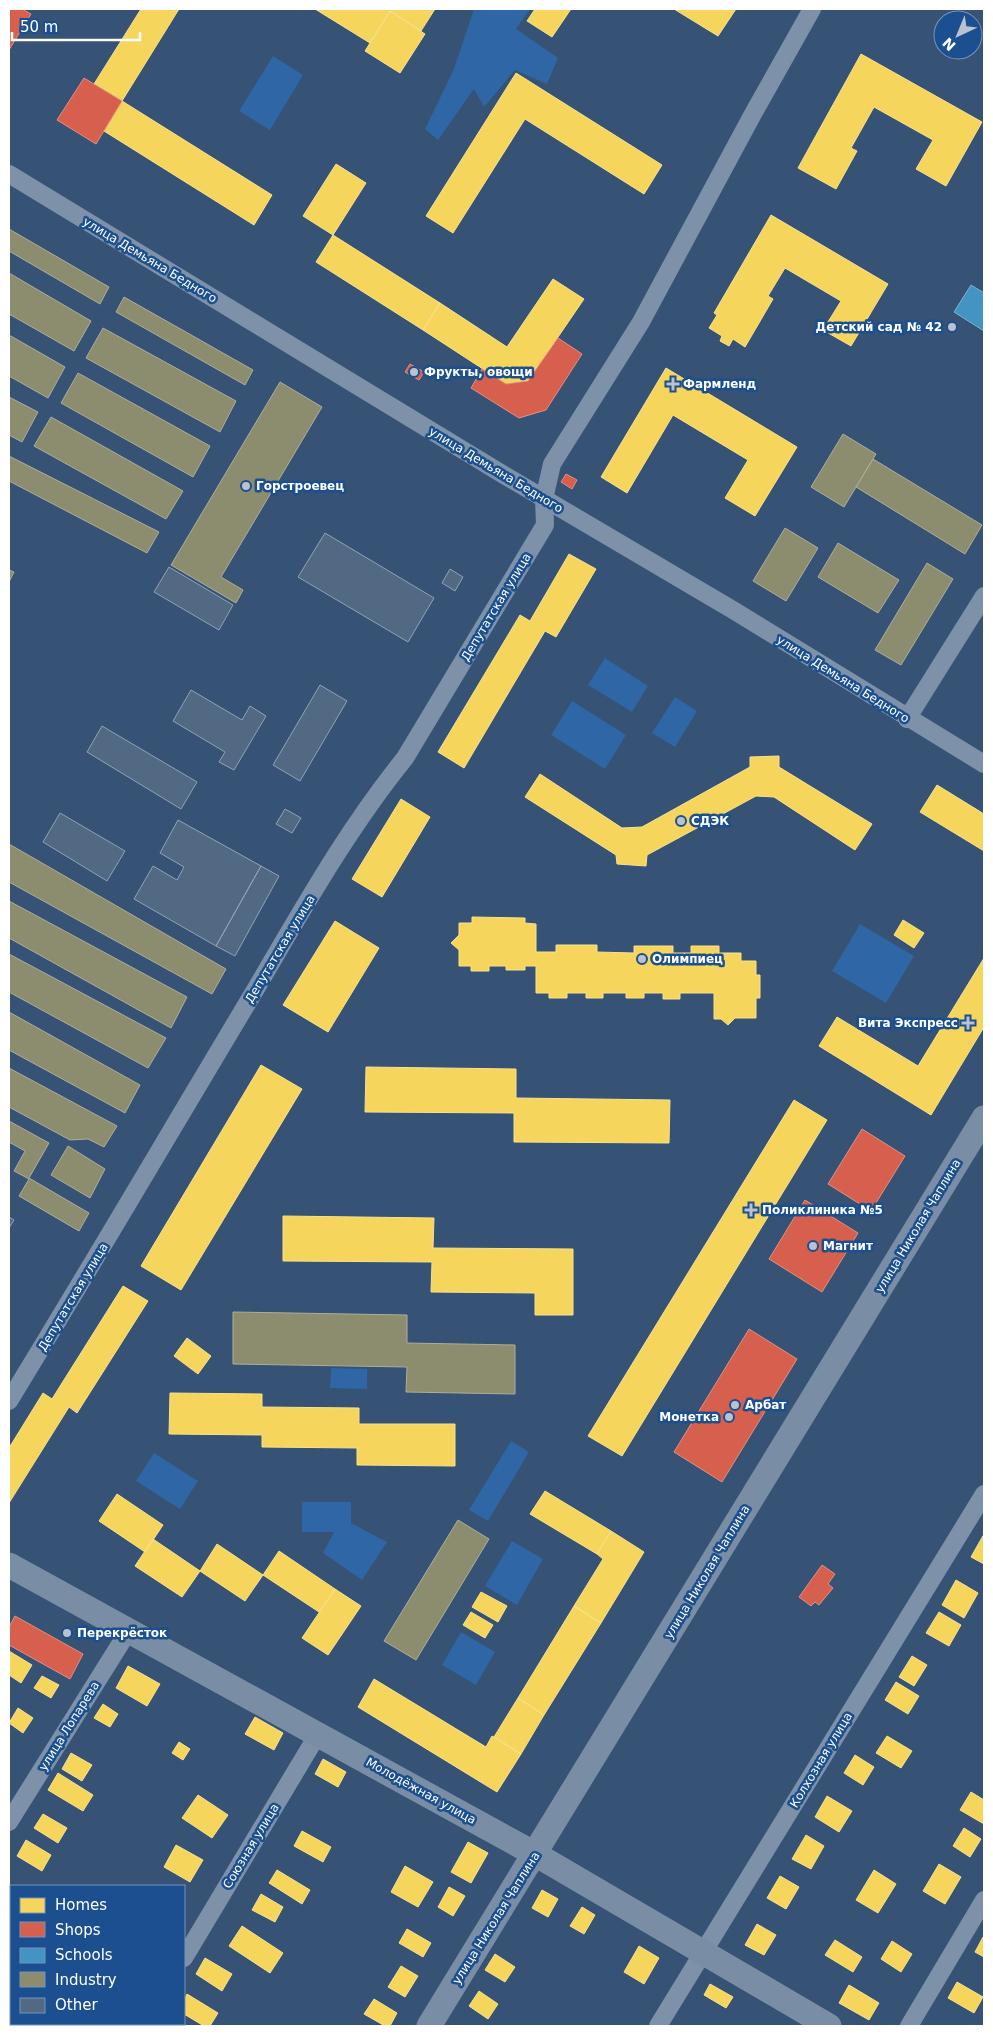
<svg xmlns="http://www.w3.org/2000/svg" width="993" height="2035" font-family="'DejaVu Sans',sans-serif">
<style>
.green{fill:#2f66a5}
.homes{fill:#f6d55c;stroke:#f9e28d}
.shops{fill:#d6604d;stroke:#e29082}
.schools{fill:#4393c3;stroke:#7bb3d5}
.industry{fill:#8c8c6e;stroke:#aeae9a}
.building{fill:#526984;stroke:#92a2b6}
.lines{fill:none;stroke-linecap:round;stroke-linejoin:round}
.street{stroke:#7d92a8;stroke-width:18}
.secondary{stroke:#798da4;stroke-width:25}
.poi-dot{fill:#b9c2ce;stroke:#1b4f8f;stroke-width:2}
.labels{text-anchor:middle;dominant-baseline:central;stroke-width:5;stroke-linejoin:round;paint-order:stroke}
.street-label{font-size:12px;fill:#fff;stroke:#1b4f8f}
.poi-label{font-size:12px;font-weight:bold;fill:#fff;stroke:#1b4f8f;text-anchor:start}
</style>
<rect width="100%" height="100%" fill="#365274"/>
<path class="green" d="M474,9H530L516,29L558,58L547,84L515,70L484,107L474,89L438,140L425,129L454,69Z
M273,56L303,75L270,130L239,111Z
M605,658L648,686L632,712L588,685Z
M675,697L697,711L675,747L652,733Z
M572,701L626,735L605,769L551,735Z
M860,924L914,956L886,1003L832,971Z
M331,1368L367,1369V1389L330,1388Z
M511,1441L529,1452L488,1521L469,1510Z
M154,1453L198,1481L180,1509L136,1481Z
M302,1502H351V1523L387,1542L362,1580L323,1553L334,1532H302Z
M512,1541L543,1559L517,1605L485,1586Z
M461,1632L495,1652L476,1685L442,1665Z"/>
<path class="homes" d="M141,9H179L122,101L94,84Z
M315,9H386L390,11L370,43Z
M391,9H435L421,31L390,11Z
M535,9H571L552,37L527,21Z
M674,9H736L718,36Z
M390,11L425,34L400,73L365,51Z
M861,54L982,122L946,186L916,169L933,140L874,107L851,148L857,151L836,189L798,168Z
M516,73L662,165L644,194L525,119L453,233L426,216Z
M122,101L272,195L254,225L104,131Z
M336,164L366,183L333,235L303,216Z
M771,215L888,284L851,346L823,330L841,301L785,268L768,296L773,299L745,347L733,339L729,346L720,341L722,336L709,328L717,315L714,313Z
M333,235L440,303L423,330L316,262Z
M553,279L584,299L528,381L506,384L423,330L440,303L507,347Z
M666,368L797,447L755,516L725,498L748,460L673,415L627,493L601,477Z
M569,554L596,569L556,637L545,631L464,768L438,752L520,615L530,621Z
M779,756V767L872,824L855,850L774,797L756,796L647,855L646,866L617,864L616,855L525,797L540,774L622,828L642,827L750,767V757Z
M937,785L984,814V851L920,812Z
M401,799L430,817L382,897L352,879Z
M472,917L525,918V923L536,924V952H556V945H597V952L634,953V946H673V953H691V946H719V953H741V961H756V975H760V998H756V1018H735L728,1025L721,1019H714V993H680V999H663V993H644V998H626V993H603V998H586V993H567V998H549V993H536V966H525V970H506V966H489V971H471V966H459V950L451,943L459,935V923H472Z
M903,920L924,933L914,948L894,935Z
M335,921L379,948L328,1032L283,1005Z
M984,958V1027L931,1115L819,1046L837,1017L918,1066Z
M261,1065L302,1089L181,1290L141,1266Z
M366,1067L516,1069V1098L670,1100L669,1143L514,1142V1113L365,1112Z
M794,1100L827,1120L622,1456L588,1436Z
M283,1216L434,1218L433,1248L573,1249V1315H535V1293L431,1292L432,1262L283,1261Z
M123,1286L148,1301L77,1413L69,1407L9,1503V1448L43,1393L52,1399Z
M187,1338L211,1356L198,1374L174,1356Z
M170,1393L262,1394V1407L359,1408V1424H455V1466L357,1465V1448L262,1447V1435L169,1434Z
M545,1491L611,1531L597,1554L530,1514Z
M117,1494L163,1525L145,1552L99,1521Z
M611,1531L644,1552L601,1623L574,1606L603,1559L597,1554Z
M984,1534V1564L971,1557Z
M153,1539L200,1571L182,1597L135,1566Z
M217,1544L263,1575L245,1601L200,1571Z
M279,1551L335,1589L319,1612L263,1575Z
M956,1580L978,1593L964,1618L942,1605Z
M335,1589L361,1606L328,1655L302,1638Z
M481,1592L507,1606L498,1622L472,1607Z
M574,1606L601,1623L544,1715L518,1698Z
M471,1612L493,1625L485,1638L463,1625Z
M939,1612L961,1625L949,1646L926,1633Z
M9,1651L32,1665L21,1683L9,1675Z
M912,1656L927,1665L914,1686L899,1677Z
M128,1666L160,1684L147,1706L116,1688Z
M42,1676L59,1685L51,1698L34,1688Z
M374,1679L486,1747L492,1736L521,1754L497,1792L358,1707Z
M896,1682L919,1696L908,1714L885,1700Z
M518,1698L544,1715L521,1754L494,1737Z
M103,1704L118,1714L110,1727L94,1718Z
M18,1708L33,1718L23,1733L9,1723Z
M255,1717L283,1733L274,1750L245,1734Z
M887,1736L912,1751L901,1768L876,1753Z
M179,1742L190,1749L183,1760L172,1753Z
M71,1753L92,1765L82,1781L62,1769Z
M855,1755L874,1767L863,1785L844,1773Z
M323,1759L346,1772L338,1787L315,1774Z
M58,1773L93,1795L83,1811L48,1790Z
M971,1792L984,1800V1824L960,1810Z
M198,1795L228,1815L212,1838L182,1818Z
M827,1796L852,1811L839,1832L815,1817Z
M43,1814L67,1828L58,1843L34,1828Z
M964,1828L981,1839L970,1857L953,1846Z
M302,1831L331,1847L323,1862L294,1846Z
M806,1835L824,1846L811,1869L792,1859Z
M26,1840L51,1855L42,1871L17,1856Z
M468,1842L488,1853L471,1883L451,1872Z
M176,1845L203,1860L190,1882L164,1867Z
M939,1864L961,1877L945,1904L923,1891Z
M405,1866L433,1882L418,1907L391,1892Z
M277,1870L310,1890L302,1904L269,1883Z
M874,1870L896,1884L878,1913L856,1900Z
M780,1876L799,1887L786,1909L767,1898Z
M449,1887L465,1896L453,1916L438,1907Z
M542,1890L558,1899L548,1917L532,1908Z
M261,1894L283,1907L275,1922L252,1910Z
M582,1907L595,1915L584,1934L570,1926Z
M757,1924L776,1935L764,1955L745,1945Z
M242,1926L283,1953L270,1973L229,1946Z
M407,1929L431,1943L423,1957L399,1943Z
M983,1937H984V1957L975,1952Z
M835,1940L862,1957L853,1972L825,1955Z
M892,1941L912,1954L901,1972L881,1959Z
M639,1946L659,1958L644,1984L624,1972Z
M495,1954L515,1967L505,1982L485,1970Z
M205,1958L232,1974L222,1991L196,1974Z
M401,1966L418,1976L405,1997L388,1987Z
M957,1982L983,1997L974,2013L948,1998Z
M710,1984L733,1997L726,2008L704,1995Z
M849,1985L879,2003L869,2020L839,2003Z
M479,1991L498,2004L488,2019L469,2006Z
M187,1994L218,2013L210,2026H204L184,2014V2000Z
M374,1999L397,2013L390,2026H385L364,2014Z
M24,2024H37L36,2026H28Z
M83,2024H94L98,2026H81Z"/>
<path class="shops" d="M9,9H22L31,14L9,50Z
M84,78L122,101L96,144L57,120Z
M558,338L582,354L546,410L519,418L471,388L482,369L506,384L528,381Z
M410,364L424,372L419,380L405,372Z
M566,474L577,480L572,489L561,482Z
M862,1129L905,1156L871,1211L828,1184Z
M805,1200L858,1233L822,1292L769,1259Z
M749,1329L797,1359L722,1482L674,1452Z
M822,1565L835,1574L828,1584L833,1588L819,1605L815,1602L811,1606L799,1597Z
M15,1616L83,1654L70,1679L9,1645V1627Z"/>
<path class="schools" d="M971,285L984,293V331L954,312Z"/>
<path class="industry" d="M9,229L109,287L100,304L9,251Z
M9,273L91,321L74,351L9,314Z
M124,297L253,370L245,385L116,312Z
M103,328L236,401L220,432L86,358Z
M9,335L65,367L48,398L9,376Z
M78,373L210,446L193,477L61,403Z
M280,382L322,407L221,577L243,590L236,603L171,565Z
M9,397L38,412L22,442L9,435Z
M51,417L183,491L166,519L34,446Z
M843,434L876,454L844,507L811,487Z
M9,456L159,532L147,553L9,481Z
M873,459L982,525L965,554L856,487Z
M785,528L818,548L786,601L753,581Z
M838,543L899,580L878,613L818,577Z
M927,563L953,579L901,665L875,650Z
M9,570L14,572L9,582Z
M9,844L226,969L212,994L9,882Z
M9,901L187,997L171,1028L9,938Z
M9,954L166,1038L148,1068L9,992Z
M9,1012L140,1085L125,1113L9,1050Z
M9,1068L117,1126L104,1147L88,1139L70,1140L9,1107Z
M9,1121L49,1143L29,1178L89,1213L79,1231L19,1196L29,1179L14,1171L25,1151L9,1142Z
M68,1146L105,1169L90,1198L51,1175Z
M233,1312L407,1315V1343L515,1345V1394L406,1392L407,1367L233,1364Z
M458,1520L489,1539L416,1660L384,1641Z"/>
<path class="building" d="M325,533L434,598L408,642L298,577Z
M169,567L233,605L219,630L154,592Z
M450,569L463,577L455,591L442,583Z
M320,685L347,701L300,781L273,765Z
M191,690L242,720L250,706L266,716L234,770L219,762L225,752L173,721Z
M102,726L197,782L181,809L87,752Z
M285,809L301,818L292,833L276,824Z
M60,813L125,851L107,881L43,842Z
M178,820L261,866L216,946L134,899L153,866L177,880L184,867L160,853Z
M261,866L279,876L235,956L216,946Z
M9,1217L14,1220L9,1228Z"/>
<g class="lines">
<path class="street" d="M9,174L504,475L733,610L984,764
M907,719L984,596
M9,1401C91,1267 170,1132 251,997C299,916 345,832 405,758L545,525L544,499L552,464L641,322L754,112L812,9
M9,1822L129,1630
M9,1945L11,1946
M184,1958L318,1734
M143,2024L147,2026
M658,2026L984,1494
M909,2026L984,1900"/>
<path class="secondary" d="M9,1565L535,1854L829,2026
M429,2026L984,1118"/>
</g>
<g class="poi-dot">
<circle cx="952" cy="327" r="5"/>
<circle cx="414" cy="372" r="5"/>
<path d="M670.5 376.5h5v5h5v5h-5v5h-5v-5h-5v-5h5z"/>
<circle cx="246" cy="486" r="5"/>
<circle cx="681" cy="821" r="5"/>
<circle cx="642" cy="959" r="5"/>
<path d="M965.5 1015.5h5v5h5v5h-5v5h-5v-5h-5v-5h5z"/>
<path d="M748.5 1202.5h5v5h5v5h-5v5h-5v-5h-5v-5h5z"/>
<circle cx="813" cy="1246" r="5"/>
<circle cx="735" cy="1405" r="5"/>
<circle cx="729" cy="1417" r="5"/>
<circle cx="67" cy="1633" r="5"/>
</g>
<g class="labels">
<g class="street-label">
<text transform="translate(150 260) rotate(31)">улица Демьяна Бедного</text>
<text transform="translate(496 470) rotate(31)">улица Демьяна Бедного</text>
<text transform="translate(496 607) rotate(-59)">Депутатская улица</text>
<text transform="translate(843 679) rotate(32)">улица Демьяна Бедного</text>
<text transform="translate(280 949) rotate(-59)">Депутатская улица</text>
<text transform="translate(918 1226) rotate(-59)">улица Николая Чаплина</text>
<text transform="translate(73 1297) rotate(-59)">Депутатская улица</text>
<text transform="translate(707 1572) rotate(-59)">улица Николая Чаплина</text>
<text transform="translate(69 1726) rotate(-58)">улица Лопарева</text>
<text transform="translate(821 1760) rotate(-59)">Колхозная улица</text>
<text transform="translate(421 1791) rotate(29)">Молодёжная улица</text>
<text transform="translate(251 1846) rotate(-59)">Союзная улица</text>
<text transform="translate(496 1918) rotate(-58)">улица Николая Чаплина</text>
</g>
<g class="poi-label">
<text x="942" y="327" text-anchor="end">Детский сад № 42</text>
<text x="424" y="372">Фрукты, овощи</text>
<text x="683" y="384">Фармленд</text>
<text x="256" y="486">Горстроевец</text>
<text x="691" y="821">СДЭК</text>
<text x="652" y="959">Олимпиец</text>
<text x="958" y="1023" text-anchor="end">Вита Экспресс</text>
<text x="762" y="1210">Поликлиника №5</text>
<text x="823" y="1246">Магнит</text>
<text x="745" y="1405">Арбат</text>
<text x="719" y="1417" text-anchor="end">Монетка</text>
<text x="77" y="1633">Перекрёсток</text>
</g>
</g>
<rect width="993" height="2035" fill="none" stroke="#ffffff" stroke-width="20"/>
<rect x="10" y="1885" width="175" height="140" fill="#1b4f8f" stroke="#7695bc"/>
<rect x="20" y="1898" width="25" height="15" fill="#f6d55c" stroke="#7695bc"/>
<text x="55" y="1910" font-size="15" fill="#ffffff">Homes</text>
<rect x="20" y="1922" width="25" height="15" fill="#d6604d" stroke="#7695bc"/>
<text x="55" y="1935" font-size="15" fill="#ffffff">Shops</text>
<rect x="20" y="1948" width="25" height="15" fill="#4393c3" stroke="#7695bc"/>
<text x="55" y="1960" font-size="15" fill="#ffffff">Schools</text>
<rect x="20" y="1972" width="25" height="15" fill="#8c8c6e" stroke="#7695bc"/>
<text x="55" y="1985" font-size="15" fill="#ffffff">Industry</text>
<rect x="20" y="1998" width="25" height="15" fill="#526984" stroke="#7695bc"/>
<text x="55" y="2010" font-size="15" fill="#ffffff">Other</text>
<g transform="translate(958 35) rotate(224)"><circle r="24" fill="#1b4f8f" stroke="#7695bc"/>
<path d="M0-4L9 19L0 12L-9 19Z" fill="#b9c2ce"/>
<text y="-8" font-size="14" font-weight="bold" text-anchor="middle" fill="#ffffff">N</text>
</g>
<path d="M12 32v8h128v-8" fill="none" stroke="#ffffff" stroke-width="2.5"/>
<text x="20" y="32" font-size="15" fill="#ffffff" stroke="#1b4f8f" stroke-width="4" paint-order="stroke">50 m</text>
</svg>
